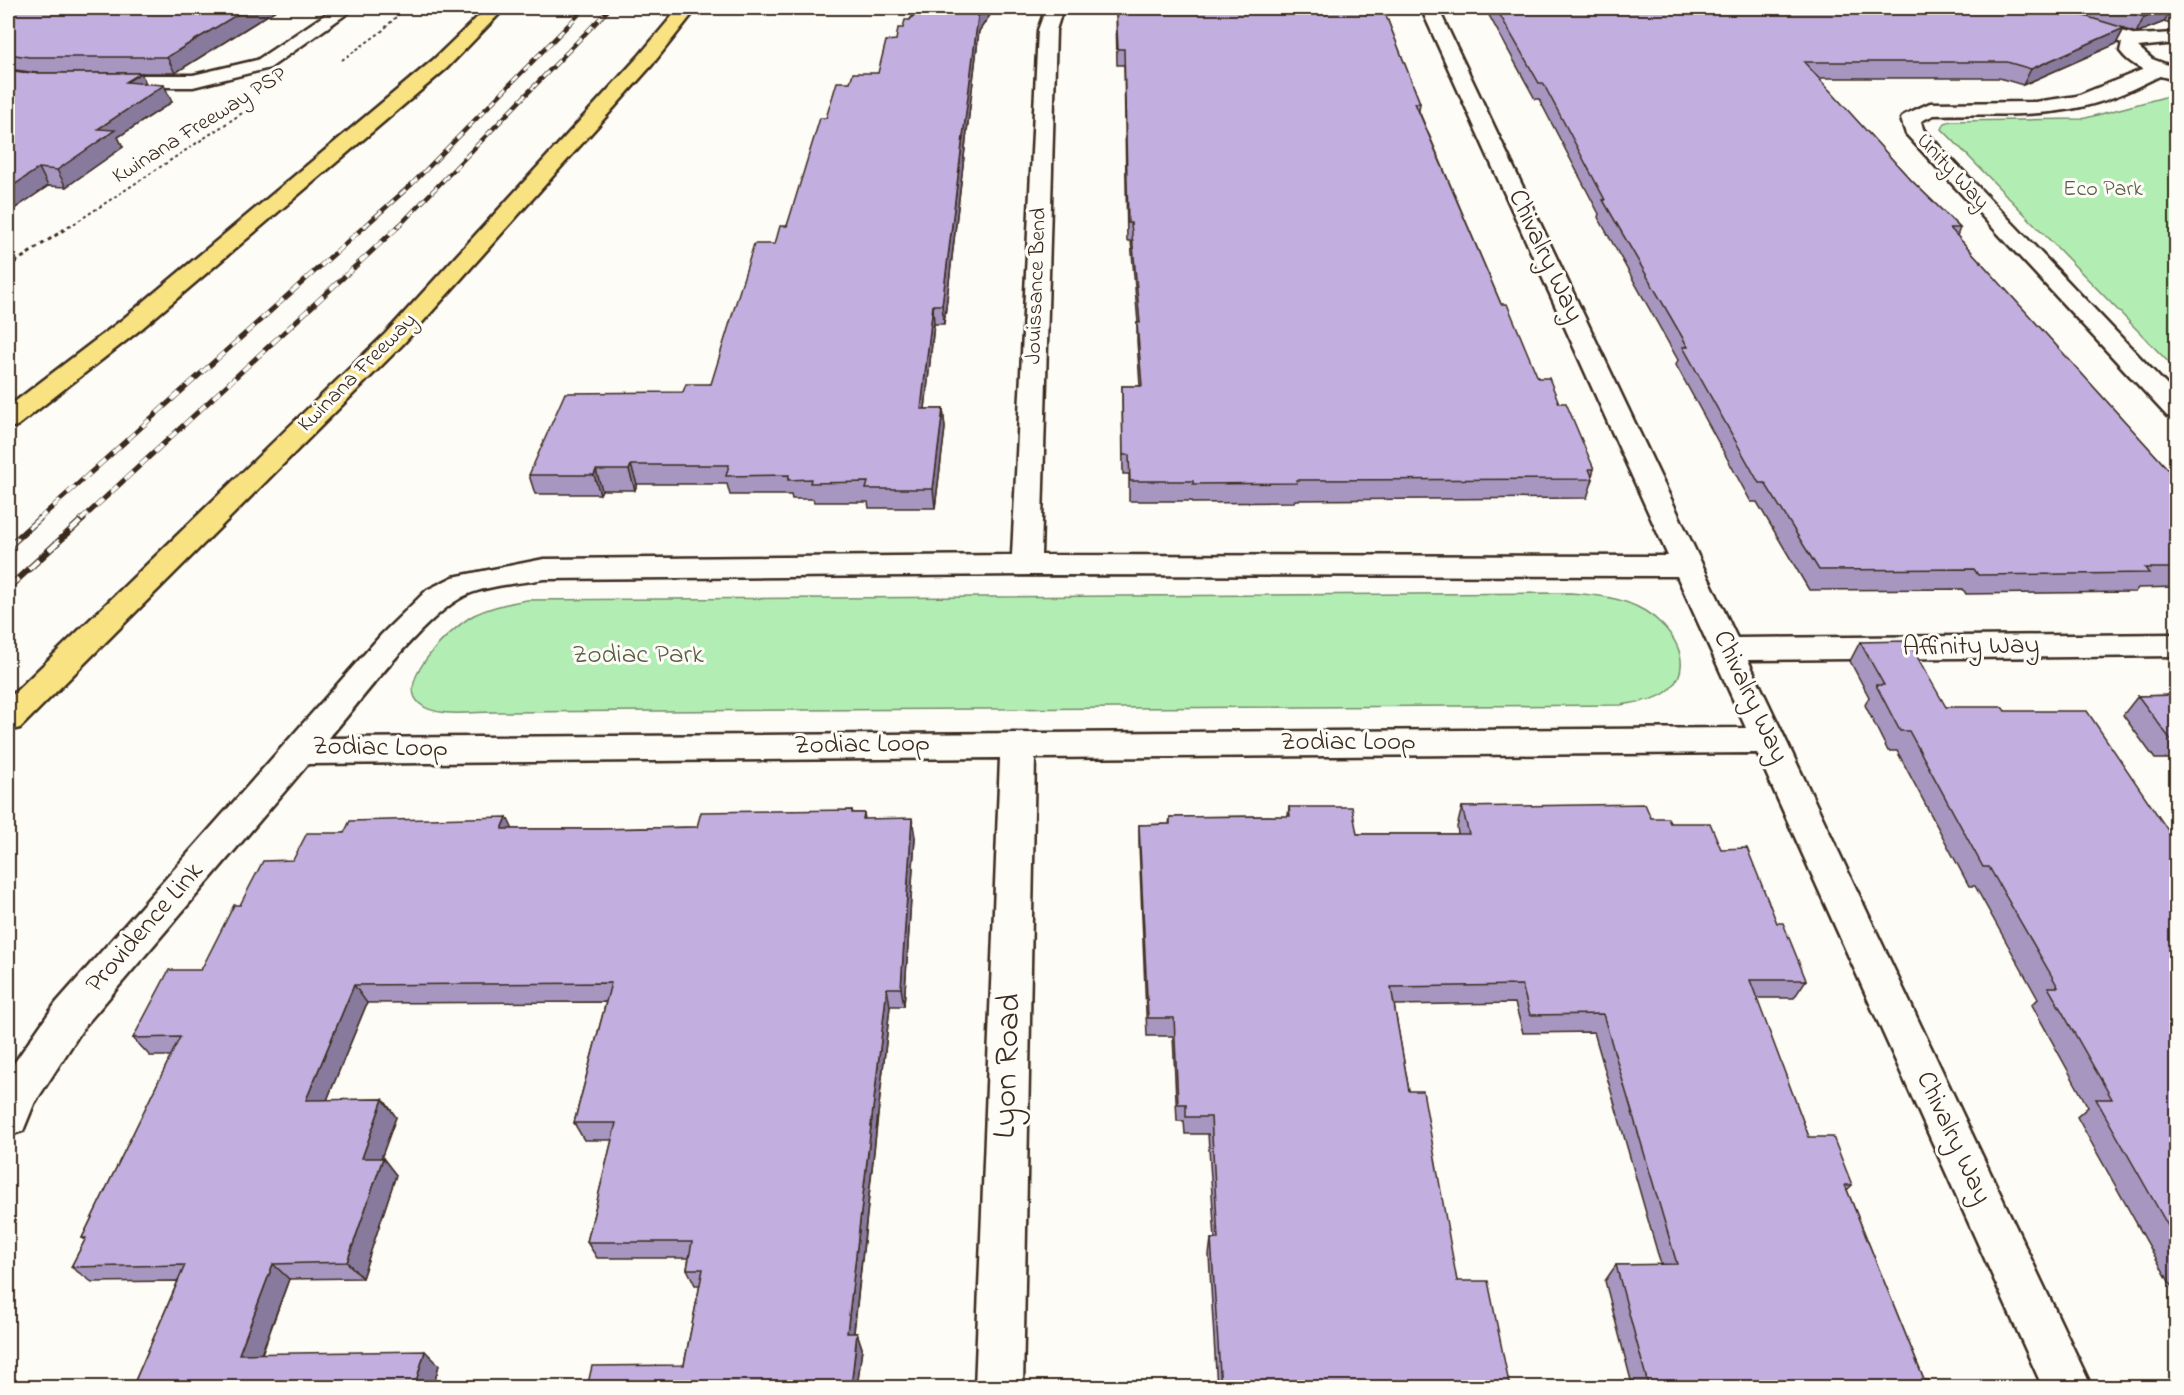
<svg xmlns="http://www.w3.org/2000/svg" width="2184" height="1395" font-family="'Indie Flower',sans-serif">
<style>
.green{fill:#b2eeb3;stroke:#768c68;stroke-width:1.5}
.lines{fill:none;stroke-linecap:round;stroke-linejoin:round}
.minor-casing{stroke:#3b2a1e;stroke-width:5}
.tertiary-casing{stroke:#3b2a1e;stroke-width:5}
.motorway-casing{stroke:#3b2a1e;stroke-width:5}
.path-far1{stroke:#3b2a1e;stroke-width:2;stroke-dasharray:3 3;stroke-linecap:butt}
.path{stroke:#3b2a1e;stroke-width:3;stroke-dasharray:4 4;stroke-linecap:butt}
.minor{fill:#fdfcf7;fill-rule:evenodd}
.tertiary{fill:#fdfcf7;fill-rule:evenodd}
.motorway{fill:#f8e281;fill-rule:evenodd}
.rail-far2-casing{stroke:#3b2a1e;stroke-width:4.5}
.rail-far1-casing{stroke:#3b2a1e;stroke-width:5}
.rail-casing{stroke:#3b2a1e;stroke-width:7}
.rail-far2{stroke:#fdfcf7;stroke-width:3;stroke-dasharray:8;stroke-linecap:butt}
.rail-far1{stroke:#fdfcf7;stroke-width:4;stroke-dasharray:10;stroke-linecap:butt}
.rail{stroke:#fdfcf7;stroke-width:4.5;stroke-dasharray:14;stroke-linecap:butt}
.wall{fill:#a796c0;stroke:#3b2a1e;stroke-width:1.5}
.shaded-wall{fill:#887a9c;stroke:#3b2a1e;stroke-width:1.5}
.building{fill:#c2afdf;stroke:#3b2a1e;stroke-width:1.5}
.labels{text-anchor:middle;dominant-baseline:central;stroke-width:6;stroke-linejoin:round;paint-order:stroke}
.far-street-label{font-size:22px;fill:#3b2a1e;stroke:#fdfcf7}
.far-park-label{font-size:22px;fill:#595b43;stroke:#fdfcf7}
.street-label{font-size:27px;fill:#3b2a1e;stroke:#fdfcf7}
.park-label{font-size:27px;fill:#595b43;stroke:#fdfcf7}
.near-street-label{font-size:33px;fill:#3b2a1e;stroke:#fdfcf7}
</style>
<rect width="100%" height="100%" fill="#fdfcf7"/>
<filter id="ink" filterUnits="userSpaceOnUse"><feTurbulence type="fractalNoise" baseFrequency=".0167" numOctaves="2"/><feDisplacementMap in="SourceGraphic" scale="12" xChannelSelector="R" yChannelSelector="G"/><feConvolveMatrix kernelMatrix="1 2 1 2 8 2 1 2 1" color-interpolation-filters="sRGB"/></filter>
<g filter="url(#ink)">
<path class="green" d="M2176,94V370L1942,129L1945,123L1951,121L2082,119Z
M1570,593C1596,595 1622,597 1645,611C1671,627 1697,663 1669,690C1657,701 1636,702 1621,705L492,712C472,712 436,718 420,704C393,681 454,626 474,615C491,607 509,603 527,600Z"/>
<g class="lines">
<g class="minor-casing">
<path id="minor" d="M335,8H355L270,68L193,87H100L90,81L100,75H193L257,60Z
M1046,8H1063L1056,30L1041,555L1668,556L1421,8H1438L1737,638L2176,634V656L1748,660L2092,1388H2043L1757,753L1035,758L1023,1388H975L1000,758L308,764L84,1027L34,1104L23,1131L8,1136V1072L56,1003L382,634L427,590L453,577L544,559L1012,555L1038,30ZM1029,575L1677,576L1746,728L329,738C361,701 428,609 471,593C493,585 521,583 544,579Z
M2159,63L2168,69L2166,73C2138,86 2111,101 2081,107C2033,118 1983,113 1934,115L1921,121L1923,129L2176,395V418L2167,416L1906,134L1901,119L1904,115L1930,103L2035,102L2077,96Z"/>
</g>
<g class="tertiary-casing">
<path id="tertiary" d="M2020,8H2045L2136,35L2176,33V43L2138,47L2152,59L2176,68V80C2157,76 2132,68 2120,51L2122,43L2023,12Z"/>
</g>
<g class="motorway-casing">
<path id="motorway" d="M487,8H505L447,68L141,329L17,426L8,428V407L123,319L433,60Z
M679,8H697L652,65L403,344L20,728L8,731V699L385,334L638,57Z"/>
</g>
<path class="path-far1" d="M342,60L381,32L405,8
M69,227L250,108"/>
<path class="path" d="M8,267L71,225"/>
<use href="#minor" class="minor"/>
<use href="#tertiary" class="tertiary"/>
<use href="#motorway" class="motorway"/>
<g class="rail-far2-casing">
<path id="rail-far2" d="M364,227L412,184L585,8
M398,227L610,8"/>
</g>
<g class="rail-far1-casing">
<path id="rail-far1" d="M38,520L366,225
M81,520L400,225"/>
</g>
<g class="rail-casing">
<path id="rail" d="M8,547L39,519
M8,588L83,519"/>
</g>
<use href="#rail-far2" class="rail-far2"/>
<use href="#rail-far1" class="rail-far1"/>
<use href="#rail" class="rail"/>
</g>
<path class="wall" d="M8,8H279L175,73H37L8,69Z
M919,8H995L979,31L944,324H934L925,409H943L945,428L935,508H869L868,502H814L813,499H792L791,495H730L727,484H637L635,490H602L600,494H535L529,475L683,392L711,384L775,244L787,226L826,118L850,82L878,73L903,28Z
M1111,8H1383L1420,103L1419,111L1501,304L1538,378L1559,403L1594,469L1592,476L1593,479L1587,498L1295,500L1294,502L1192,503V501H1129V474H1123L1122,386H1140L1137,341V323H1138L1131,241H1127L1124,65H1117L1116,9Z
M1485,8H2176V26L2164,22L2136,33L2124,29L2116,44L2023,85L1999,78H1818L1911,180L1960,228L1957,236L2176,478V587L2138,588L2135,592L1966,594L1963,589L1809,590L1757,502H1751L1676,365L1678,360L1598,217L1599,214L1539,99H1535Z
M8,70L146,84L172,102L118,137L123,147L66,187L48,186L8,213Z
M1860,642L1946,707L2005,711L2169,832H2176V1294L2077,1117L2088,1107L2032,1005L2038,999L1975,886H1969L1897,751H1888L1865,705L1869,697L1850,661Z
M2176,695V759H2155L2123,715L2138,696Z
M1289,807L1357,834H1458L1457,827L1462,807L1651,818L1670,823L1721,849L1777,923L1806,980L1794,998H1756L1809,1137L1852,1185L1847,1190L1924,1380L1933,1388H1633L1605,1281L1616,1265H1661L1594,1032L1523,1033L1515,1003L1394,1005L1409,1091L1457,1281L1510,1388H1217L1209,1255L1211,1239H1215L1208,1134H1185L1184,1121H1177L1173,1036H1147L1139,844V825L1169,824L1170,817L1288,816Z
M852,810L853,813H864L865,819L915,837L904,1006H890L854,1333H857L862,1348L857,1388H587L684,1365L700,1285H695L687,1269L689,1258H597L587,1242L612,1140H584L574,1123L606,1002L367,1003L327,1100L383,1099L396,1117L381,1158L396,1175L362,1278L289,1279L262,1354L439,1365L433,1388H132L178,1281L92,1282L71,1267L85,1240L82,1238L171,1056H150L133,1038L201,970L240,905L293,860L344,833L512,829H601L697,827Z"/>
<path class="shaded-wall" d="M247,8H279L175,73L167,57Z
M984,8H995L979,31L944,324L942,305L978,16Z
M2172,8L2164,22L2136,33L2144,17Z
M2124,28L2116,44L2023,85L2031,69Z
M141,73L149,89L126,82Z
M164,85L172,102L118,137L123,147L66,187L57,170L98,129Z
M39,168L48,186L8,213V189Z
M933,305L934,324L923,428L921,409Z
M943,409L945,428L935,508L933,489Z
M631,465L637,484L635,490L629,470Z
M596,470L602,490L600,494L594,475Z
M507,817L516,836L502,829Z
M912,818L915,837L904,1006L901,988Z
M354,985L367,1003L320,1117L306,1100Z
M887,988L890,1006L852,1348L847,1333Z
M383,1099L396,1117L375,1175L362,1158Z
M383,1158L396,1175L362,1278L347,1262Z
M273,1264L289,1279L256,1368L239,1354Z
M857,1333L862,1348L857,1388H851Z
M425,1351L439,1365L433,1388H414Z"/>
<path class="building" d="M8,8H248L167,57H29L8,54Z
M919,8H984L978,16L942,305H933L921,409H943L933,489H866L868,482L810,483L811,479L788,480L789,475L726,476L729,465H631L629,470H596L594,475H529L565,393L683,392L686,384H711L754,244H775L780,226H787L820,118H826L837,82H850L853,73H878L886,41L896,40L898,28H903L905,20H910Z
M1116,8H1383L1420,103H1415L1501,304H1507L1538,378H1549L1559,403H1566L1594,469H1589L1593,479L1296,480L1297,483L1193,484V481H1130L1129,455H1123L1122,386H1142L1137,323H1140L1131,223H1128L1124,49H1118Z
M1496,8H2058L2124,28L2031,69L2007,62H1804L1911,180L1960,228H1950L2176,478V568H2145L2149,573L1978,575L1974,569L1819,570L1765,483H1759L1683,347H1688L1603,200H1605L1543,83H1539Z
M2111,8H2171L2144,17Z
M8,70L28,73H141L126,82L164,85L98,129L115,130L57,170L39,168L8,189Z
M1908,641L1946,707H2002L2005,711H2087L2169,832H2176V1240L2096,1099H2112L2048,987H2058L1989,867H1983L1909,731H1900L1876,685H1884L1860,642Z
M2176,695V740H2171L2138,696Z
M1645,804L1651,818H1668L1670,823H1710L1721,849L1747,848L1777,923H1783L1806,980H1750L1809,1137H1833L1852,1185H1845L1924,1380H1929L1933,1388H1649L1616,1265L1677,1264L1603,1014L1530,1015L1522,985L1391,987L1409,1091H1423L1457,1281H1488L1510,1388H1221L1211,1239H1218L1211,1117H1186V1104H1178L1174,1018H1148L1139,825L1170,824V817L1290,816L1289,807H1352L1357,834H1469L1462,807Z
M852,810V813H864L863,819L912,818L901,988H887L847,1333H857L851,1388H587L592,1366L684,1365L703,1269H687L692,1242H587L616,1123H574L611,983L354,985L306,1100L383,1099L362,1158H383L347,1262L273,1264L239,1354L425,1351L414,1388H132L185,1265L71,1267L86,1238H82L180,1037L133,1038L169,970H201L234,905H240L263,861L293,860L307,833H344L350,821L507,817L502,829H601L697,827L701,812Z"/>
</g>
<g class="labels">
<g class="far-street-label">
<text transform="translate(200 126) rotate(-32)">Kwinana Freeway PSP</text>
<text transform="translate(1952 172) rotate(47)">Unity Way</text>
<text transform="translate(1037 286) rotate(-88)">Jouissance Bend</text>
<text transform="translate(358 373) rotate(-45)">Kwinana Freeway</text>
</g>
<g class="far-park-label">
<text x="2103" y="190">Eco Park</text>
</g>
<g class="street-label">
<text transform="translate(1545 256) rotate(65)">Chivalry Way</text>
<text transform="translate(1971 647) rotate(-1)">Affinity Way</text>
<text transform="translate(1750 697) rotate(65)">Chivalry Way</text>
<text x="1348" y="742">Zodiac Loop</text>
<text transform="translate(862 745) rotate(-1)">Zodiac Loop</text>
<text transform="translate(380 748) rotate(1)">Zodiac Loop</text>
<text transform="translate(145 928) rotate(-49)">Providence Link</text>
<text transform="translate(1953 1138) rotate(65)">Chivalry Way</text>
</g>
<g class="park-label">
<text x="638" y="655">Zodiac Park</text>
</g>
<g class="near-street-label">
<text transform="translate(1008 1066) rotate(-88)">Lyon Road</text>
</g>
</g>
<rect width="2184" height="1395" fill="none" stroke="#fdfcf7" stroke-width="30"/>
<rect x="15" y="15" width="2154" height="1365" fill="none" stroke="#3b2a1e" stroke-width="2" filter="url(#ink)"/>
</svg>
